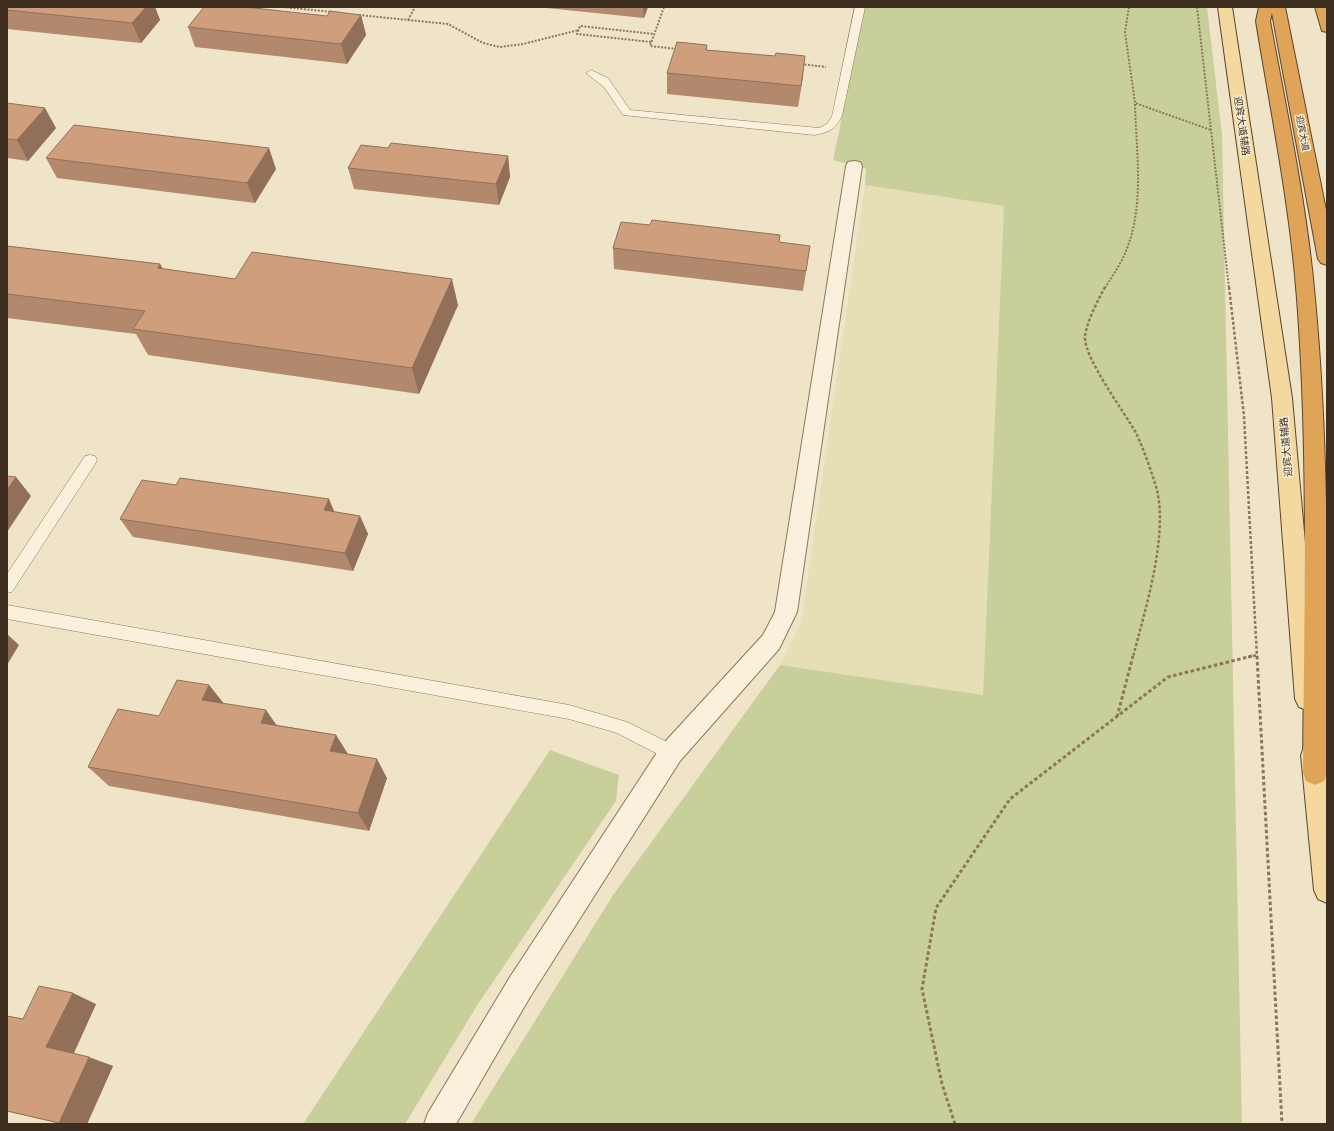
<svg xmlns="http://www.w3.org/2000/svg" width="1334" height="1131" font-family="Merriweather,'Noto Sans SC',serif">
<style>
.farmland{fill:#e6deb5}
.green{fill:#c9cf9b}
.lines{fill:none;stroke-linecap:round;stroke-linejoin:round}
.lane-casing{stroke:#8d765c;stroke-width:1}
.street-casing{stroke:#8d765c;stroke-width:2}
.primary-casing{stroke:#5b4430;stroke-width:2}
.highway-casing{stroke:#5b4430;stroke-width:2}
.path-far2{stroke:#8d765c;stroke-width:2;stroke-dasharray:2 1.5;stroke-linecap:butt}
.path-far1{stroke:#8d765c;stroke-width:2.5;stroke-dasharray:3 2;stroke-linecap:butt}
.path{stroke:#8d765c;stroke-width:3;stroke-dasharray:3.5 2.5;stroke-linecap:butt}
.lane{fill:#faf1dc;fill-rule:evenodd}
.street{fill:#faf1dc;fill-rule:evenodd}
.primary{fill:#f3d9a0;fill-rule:evenodd}
.highway{fill:#e0a458;fill-rule:evenodd}
.wall{fill:#b2896c}
.shaded-wall{fill:#916f58}
.building{fill:#cf9f7d;stroke:#916f58}
.labels{text-anchor:middle;dominant-baseline:central;stroke-width:3;stroke-linejoin:round;paint-order:stroke}
.far-street-label{font-size:9px;fill:#3d2e20;stroke:#f7eed8}
.street-label{font-size:10px;fill:#3d2e20;stroke:#f7eed8}
</style>
<rect width="100%" height="100%" fill="#f0e4c8"/>
<path class="farmland" d="M865,185L1004,206L983,695L780,665L801,623Z"/>
<path class="green" d="M865,7H1207L1222,135L1242,1124H471L613,895L780,665L983,695L1004,206L865,185L866,169L833,160Z
M550,750L619,775L616,801L478,1004L405,1124H303Z"/>
<g class="lines">
<g class="lane-casing">
<path id="lane" d="M855,7H865L842,116C836,129 828,133 814,135L623,115L604,87L586,73L591,70L608,78L630,110L819,128L827,124L832,116Z
M90,455L95,456L97,460L95,464L12,592L7,593V574L85,456Z
M7,605L569,705L627,722L677,747L679,753L677,759L671,761L617,733L569,719L7,619Z"/>
</g>
<g class="street-casing">
<path id="street" d="M854,161L860,162L862,166L797,612L779,649L680,761L530,997L456,1124H424L428,1113L510,977L662,745L763,635L775,612L846,166L848,162Z"/>
</g>
<g class="primary-casing">
<path id="primary" d="M1218,7H1232L1292,398L1319,699L1315,707L1307,710L1299,707L1295,699L1272,398Z
M1313,744L1322,747L1325,755L1327,770V903L1318,899L1314,890L1301,755L1304,747Z"/>
</g>
<g class="highway-casing">
<path id="highway" d="M1259,7H1285L1327,215V265L1321,263L1318,259L1272,13L1270,21C1287,113 1307,205 1315,299C1330,457 1327,616 1327,774L1324,781L1315,785L1306,781L1303,773C1304,615 1309,456 1297,299C1290,205 1271,113 1256,21Z
M1315,7H1327V32L1322,31Z"/>
</g>
<path class="path-far2" d="M283,7L332,12
M664,7L650,46L677,49
M1129,7L1125,32L1135,103L1211,130
M1197,7L1229,288
M359,15L448,24L483,43L500,47L523,44L579,30
M408,20L415,7
M651,42L577,34L580,26L654,34
M801,64L826,67
M1105,288C1112,276 1121,264 1126,251C1145,205 1136,151 1135,103"/>
<path class="path-far1" d="M1105,287C1098,300 1086,323 1085,337C1084,358 1125,413 1136,433C1143,447 1153,476 1157,490C1168,538 1145,610 1133,657
M1229,287L1244,416L1257,657
M1248,657L1257,655"/>
<path class="path" d="M1257,656L1282,1124
M1117,717L1133,656
M955,1124L942,1084L922,989L936,908L1010,799L1168,677L1252,656"/>
<use href="#lane" class="lane"/>
<use href="#street" class="street"/>
<use href="#primary" class="primary"/>
<use href="#highway" class="highway"/>
</g>
<path class="wall" d="M7,7H155L160,20L141,43L7,29Z
M537,7H648L644,18Z
M361,15L366,35L347,64L195,47L188,27L327,16Z
M707,45V50L803,76L798,107L667,94V73Z
M7,103L56,128L28,161L7,158Z
M388,148L508,156L510,177L499,205L354,189L348,168Z
M46,158L276,169L255,203L57,178Z
M779,242L807,266L803,291L614,269L613,248Z
M7,246L160,264L163,269L235,279L458,305L419,394L148,355L136,334L7,318Z
M334,512L360,516L368,534L353,571L133,537L120,519Z
M209,685L223,703L277,725L336,735L347,754L387,778L369,831L109,786L88,767L159,716Z
M96,1004L74,1053L113,1066L87,1124H61L7,1111V1016L23,1019Z"/>
<path class="shaded-wall" d="M146,7H155L160,20L141,43L132,23Z
M643,7H648L644,18Z
M361,15L366,35L347,64L341,44Z
M805,56L803,76L798,107L801,86Z
M45,108L56,128L28,161L17,140Z
M269,148L276,169L255,203L247,183Z
M508,156L510,177L499,205L496,184Z
M160,264L174,290L158,268Z
M452,279L458,305L419,394L412,368Z
M16,477L31,496L7,532V490Z
M329,499L337,518L324,510Z
M360,516L368,534L353,571L345,553Z
M7,634L19,645L7,665Z
M209,685L225,705L202,700Z
M266,710L280,730L261,723Z
M336,735L348,754L330,751Z
M377,759L387,778L369,831L358,813Z
M73,993L96,1004L72,1057L46,1047Z
M89,1057L113,1066L87,1124H64L59,1123Z"/>
<path class="building" d="M7,7H146L132,23L7,10Z
M204,7H245L327,16L330,11L361,15L341,44L188,27Z
M677,42L707,45L706,50L775,56L776,53L805,56L801,86L667,73Z
M7,103L45,108L17,140L7,139Z
M74,125L269,148L247,183L46,158Z
M391,143L508,156L496,184L348,168L361,145L388,148Z
M652,220L780,235L779,242L810,246L806,271L613,248L621,222L650,225Z
M7,246L160,264L158,268L235,279L252,252L452,279L412,368L133,329L145,311L7,294Z
M7,476L16,477L7,490Z
M180,478L329,499L324,510L360,516L345,553L120,519L142,480L176,485Z
M177,680L209,685L202,700L266,710L261,723L336,735L330,751L377,759L358,813L88,767L118,709L159,716Z
M39,986L73,993L46,1047L89,1057L59,1123L7,1111V1016L23,1019Z"/>
<g class="labels">
<g class="far-street-label">
<text transform="translate(1303 133) rotate(79)">迎宾大道</text>
</g>
<g class="street-label">
<text transform="translate(1242 126) rotate(82)">迎宾大道辅路</text>
<text transform="translate(1286 447) rotate(-95)">迎宾大道辅路</text>
</g>
</g>
<rect width="1334" height="1131" fill="none" stroke="#3d2e20" stroke-width="16"/>
</svg>
